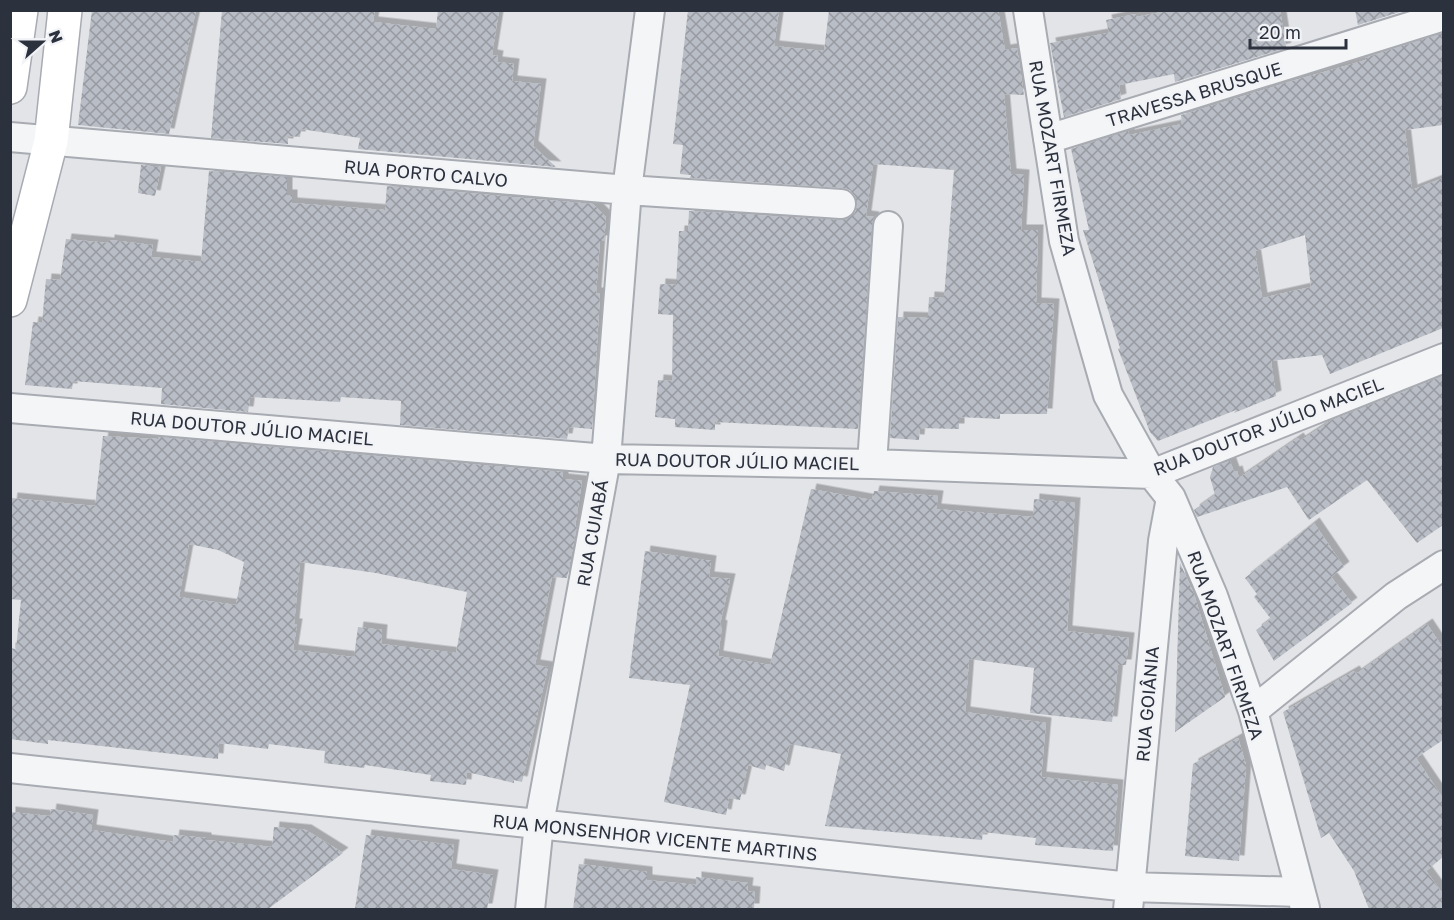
<svg xmlns="http://www.w3.org/2000/svg" width="1454" height="920" font-family="'Golos Text',sans-serif">
<style>
.building{fill:url(#building-cross-hatch);fill-rule:evenodd;filter:url(#shadow)}
.lines{fill:none;stroke-linecap:round;stroke-linejoin:round}
.minor-casing{stroke:#a8abb2;stroke-width:32}
.secondary-casing{stroke:#a8abb2;stroke-width:36}
.minor{stroke:#f4f5f7;stroke-width:28}
.secondary{stroke:#fff;stroke-width:33}
.labels{text-anchor:middle;dominant-baseline:central;stroke-width:5;stroke-linejoin:round;paint-order:stroke}
.street-label{font-size:18px;fill:#2c313e;stroke:#f1f3f6}
</style>
<defs>
<pattern id="building-cross-hatch" width="8" height="8" patternUnits="userSpaceOnUse" patternTransform="scale(1.5)"><rect width="8" height="8" fill="#b9bdc5"/><path d="M0 0l8 8M0 8l8-8" fill="none" stroke="#979aa1"/></pattern>
<filter id="shadow"><feDropShadow dx="5.5" dy="-5.5" stdDeviation="0" flood-color="#0004"/></filter>
</defs>
<rect width="100%" height="100%" fill="#e2e4e8"/>
<path class="building" d="M92,10H196L169,134L78,125Z
M222,10H375L373,22L436,29L438,10H499L492,55L498,56L497,62L514,64L512,81L541,84L533,146L556,167L358,149L360,138L301,129L300,137L288,136V144L211,138Z
M688,10H779L774,46L824,51L829,10H998L1005,50L1017,48L1024,95L1004,94L1011,174L1024,175L1021,230H1038L1036,303L1054,304L1047,414H1000V419L959,417V429L920,428L919,440L890,438L898,317L928,318L929,297L944,298L954,170L873,164L866,216L874,217L872,225L858,429L715,422V430L675,427V419L655,417L658,380L672,381L673,315L658,314L660,284L676,285L679,231H688L689,211L840,220L849,218L855,213L857,206L855,196L850,190L842,188L690,178L691,175L680,174L683,145L673,144Z
M1172,10H1280L1286,48L1175,82L1174,74L1119,85L1121,99L1064,117L1050,43L1109,33L1106,20L1136,14V17Z
M1355,10H1406L1358,25Z
M1443,33V125L1405,130L1412,190L1443,178V328L1330,374L1322,355L1271,361L1276,396L1234,413L1236,410L1158,441L1150,432L1118,349L1120,348L1083,230H1089L1071,149L1128,131L1129,135L1182,124L1181,115L1292,81L1366,60L1365,58ZM1305,235L1311,287L1262,298L1255,251Z
M141,165L161,167L155,196L138,193Z
M209,171L287,177V195H292V203L385,210L387,186L593,204L606,217L604,241H600L596,293H600L592,429L569,427L567,439L400,425L401,401L341,397L340,402L250,397L248,412L161,404L162,388L73,381L72,389L25,385L33,322L42,323L46,279L60,280L66,239L109,243V240L153,245L151,257L201,262Z
M1443,376V525L1417,543L1367,480L1309,520L1287,487L1197,517L1194,510L1215,495L1210,477L1213,467L1230,461L1234,472L1237,471L1239,478L1298,438L1300,441L1332,420Z
M103,436L158,439V437L563,472V479L582,481L575,527L577,526L567,578L552,577L535,665L548,667L522,782L514,780V783L467,772L466,785L430,781L431,775L365,765L364,768L324,763L325,751L269,744L268,749L219,743L218,759L48,740V744L10,739V648L16,649L21,600L10,599V516L12,498L95,506ZM189,544L218,550L244,562L236,605L179,597ZM300,562L376,573L467,592L456,653L381,644L382,630L358,627L354,657L293,650L297,624H294Z
M811,489L872,500L874,491L938,496L936,509L1033,517L1034,499L1075,503L1067,631L1129,638L1126,665H1118L1112,722L1030,713L1034,668L969,659L965,712L1046,723L1041,777L1118,785L1113,851L1035,845L1036,838L983,832L982,840L825,826L841,754L790,744L784,771L766,765L765,770L748,765L740,800L729,798L726,815L664,802L690,685L629,678L645,551L711,561L709,577L730,579L720,625L722,626L718,656L770,665Z
M1314,523L1344,567L1331,577L1352,603L1274,661L1256,630L1271,619L1254,597L1257,594L1245,578Z
M1180,563L1194,594L1225,697L1175,732Z
M1427,624L1443,648V740L1416,758L1443,798V857L1426,871L1443,894V909H1369L1354,871L1329,833L1321,838L1283,712L1354,671L1356,674Z
M1238,738L1246,765L1239,861L1185,856L1193,764Z
M51,809L93,815L91,830L173,842L174,835L206,838V840L272,847L274,827L306,830L343,853L268,909H10V812L50,816Z
M366,835L454,845L451,869L493,875L487,909H355Z
M579,864L647,872V880L696,885V877L748,883L747,891L755,892L754,909H573Z"/>
<g class="lines">
<g class="minor-casing">
<path id="minor" d="M1028,10L1064,241L1108,395L1152,474L1171,498L1213,596L1253,711L1305,908
M10,137L627,190L841,204
M1048,139L1444,16
M10,408L606,459L872,464L1152,474L1444,358
M872,464L888,226
M1253,711L1396,596L1444,565
M10,768L1130,887L1300,892
M530,910L539,824L606,459L627,190L650,10
M1128,910L1163,541L1171,498"/>
</g>
<g class="secondary-casing">
<path id="secondary" d="M10,87L21,10
M10,300L51,141L65,10"/>
</g>
<use href="#minor" class="minor"/>
<use href="#secondary" class="secondary"/>
</g>
<g class="labels">
<g class="street-label">
<text transform="translate(1194 94) rotate(-17)">TRAVESSA BRUSQUE</text>
<text transform="translate(1053 158) rotate(80)">RUA MOZART FIRMEZA</text>
<text transform="translate(426 173) rotate(5)">RUA PORTO CALVO</text>
<text transform="translate(1268 426) rotate(-21)">RUA DOUTOR JÚLIO MACIEL</text>
<text transform="translate(252 428) rotate(5)">RUA DOUTOR JÚLIO MACIEL</text>
<text transform="translate(737 461) rotate(1)">RUA DOUTOR JÚLIO MACIEL</text>
<text transform="translate(592 533) rotate(-80)">RUA CUIABÁ</text>
<text transform="translate(1226 645) rotate(71)">RUA MOZART FIRMEZA</text>
<text transform="translate(1147 704) rotate(-85)">RUA GOIÂNIA</text>
<text transform="translate(655 837) rotate(6)">RUA MONSENHOR VICENTE MARTINS</text>
</g>
</g>
<rect width="1454" height="920" fill="none" stroke="#2c313e" stroke-width="24"/>
<g transform="translate(42 42) rotate(69)" stroke="#f1f3f6" stroke-width="4.5" paint-order="stroke">
<path d="M0-4.5L10 22L0 15L-10 22Z" fill="#2c313e"/>
<text y="-9" font-size="16" font-weight="bold" text-anchor="middle" fill="#2c313e">N</text>
</g>
<path d="M1250 39v9h96v-9" fill="none" stroke="#2c313e" stroke-width="3"/>
<text x="1259" y="39" font-size="18" fill="#2c313e" stroke="#f1f3f6" stroke-width="4.5" paint-order="stroke">20 m</text>
</svg>
